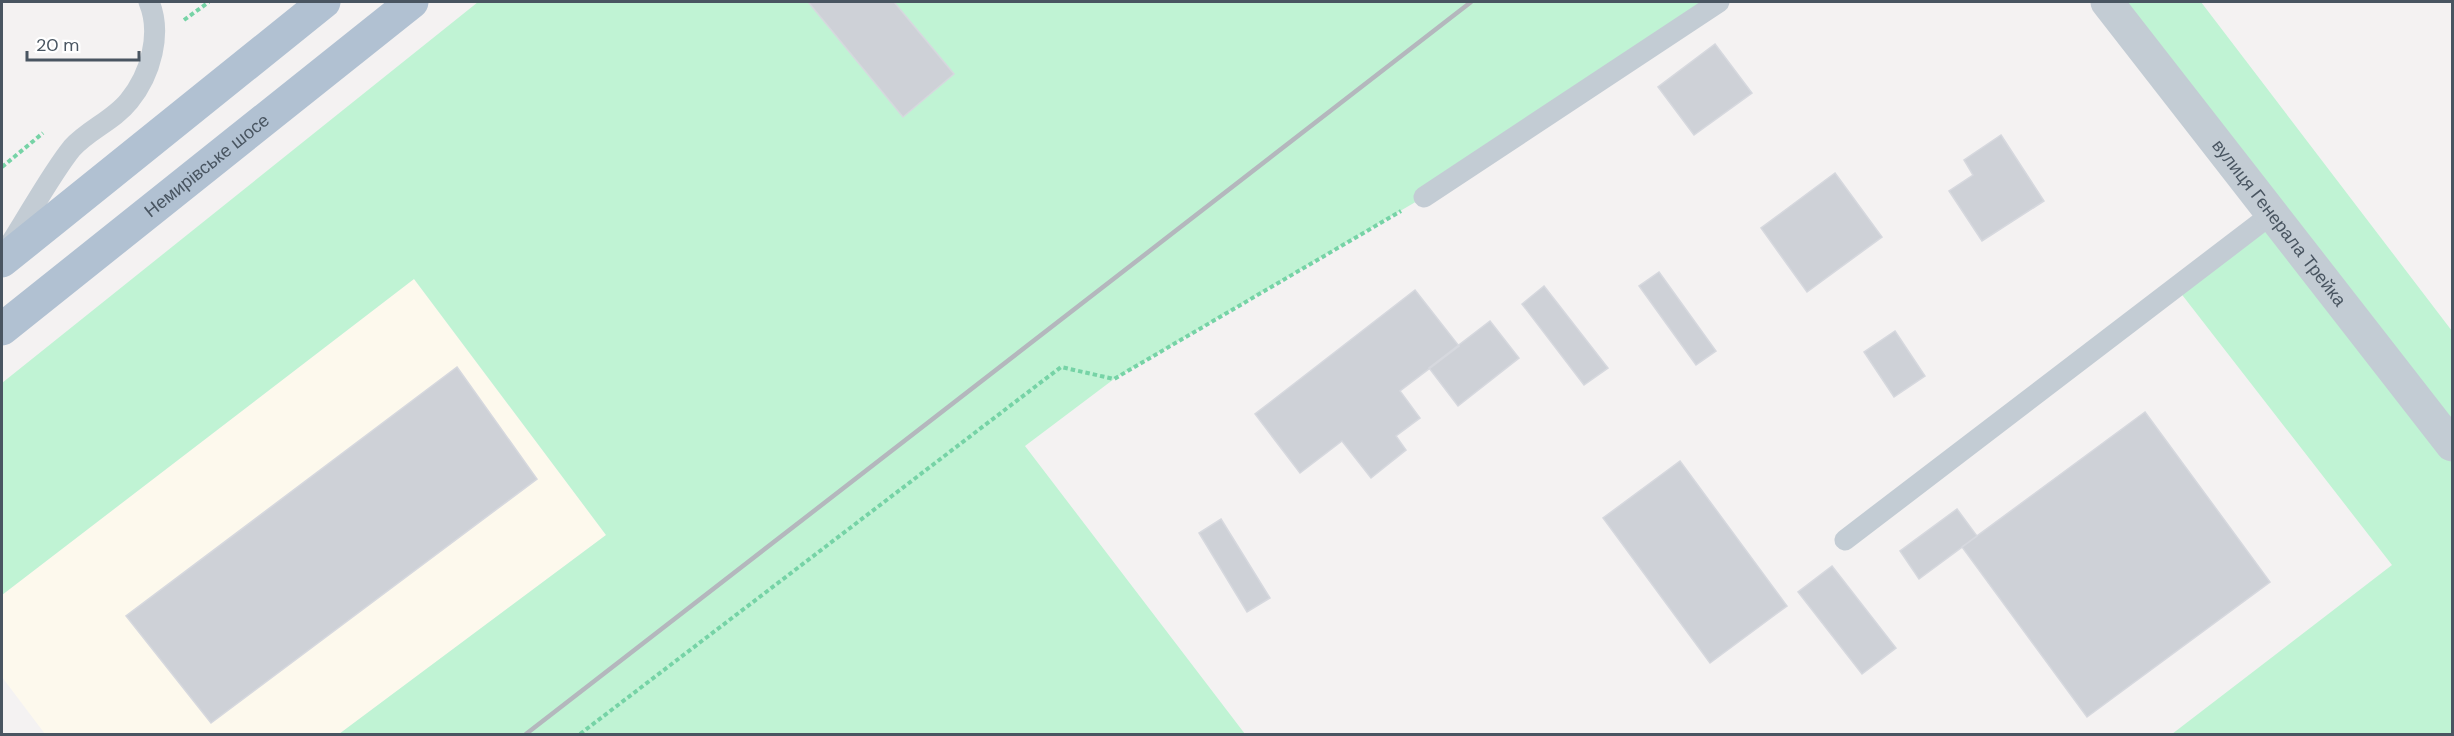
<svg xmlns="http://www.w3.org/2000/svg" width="2454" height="736" font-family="'DM Sans',sans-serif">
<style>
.commercial{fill:#fdf9ed}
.green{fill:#c0f3d4}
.building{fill:#ced1d7;stroke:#d6d8de;stroke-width:1.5}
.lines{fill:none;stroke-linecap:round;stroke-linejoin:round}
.path{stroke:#76d3a6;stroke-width:4;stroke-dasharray:4.5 3;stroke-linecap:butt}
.service{stroke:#c3ccd4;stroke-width:21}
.tertiary{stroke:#c3ccd4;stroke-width:33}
.primary{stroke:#b1c1d2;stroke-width:33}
.rail{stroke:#b4b7bd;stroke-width:4.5}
.labels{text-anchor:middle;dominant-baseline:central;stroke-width:4.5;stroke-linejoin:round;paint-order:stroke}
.street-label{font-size:18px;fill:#495561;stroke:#fff}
</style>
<rect width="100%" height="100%" fill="#f4f2f2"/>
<path class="commercial" d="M414,279L606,535L339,734H45L2,677V595Z"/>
<path class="green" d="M478,2H1719L1424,197L1114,379L1025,446L1245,734H339L606,535L414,279L2,595V383Z
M2107,2H2201L2452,331V734H2172L2392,565L2176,287L2273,213Z"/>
<path class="building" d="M810,2H894L954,74L903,117L809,3Z
M1715,44L1752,93L1694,135L1658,87Z
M2001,135L2044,201L1982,241L1949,191L1973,175L1964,160Z
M1835,173L1882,237L1807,292L1761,228Z
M1659,272L1716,351L1696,365L1639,286Z
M1544,286L1608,368L1584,385L1522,304Z
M1415,290L1459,346L1400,391L1420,418L1396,436L1406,450L1371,478L1342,441L1300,473L1255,414Z
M1490,321L1519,358L1458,406L1429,368Z
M1895,331L1925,376L1894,397L1864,352Z
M457,367L537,479L211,723L126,616Z
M2145,412L2270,582L2087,717L1962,547Z
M1680,461L1787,606L1710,663L1603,518Z
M1957,509L1977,536L1919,579L1900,551Z
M1221,519L1270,598L1247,612L1199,533Z
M1832,566L1896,648L1862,674L1798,592Z"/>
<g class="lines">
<path class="path" d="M184,20L209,2
M2,167L43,133
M580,734L1061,367L1114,379L1401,211"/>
<path class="service" d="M1424,197L1719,2
M9,246C28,217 51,174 72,148C88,130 114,120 129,101C151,74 162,33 149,2
M1845,540L2273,213"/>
<path class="tertiary" id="s1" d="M2107,2L2452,445"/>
<g class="primary">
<path d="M2,261L324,2"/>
<path id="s2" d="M2,329L412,2"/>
</g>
<path class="rail" d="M526,734L1471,2"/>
</g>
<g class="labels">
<g class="street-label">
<text stroke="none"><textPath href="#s2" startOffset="262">Немирівське шосе</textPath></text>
<text stroke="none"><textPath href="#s1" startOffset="280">вулиця Генерала Трейка</textPath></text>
</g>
</g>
<rect width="2454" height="736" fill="none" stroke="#495561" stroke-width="6"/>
<path d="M27 51v9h112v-9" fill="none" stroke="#495561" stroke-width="3"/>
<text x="36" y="51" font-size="18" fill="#495561" stroke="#ffffff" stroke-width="4.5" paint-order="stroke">20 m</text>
</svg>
